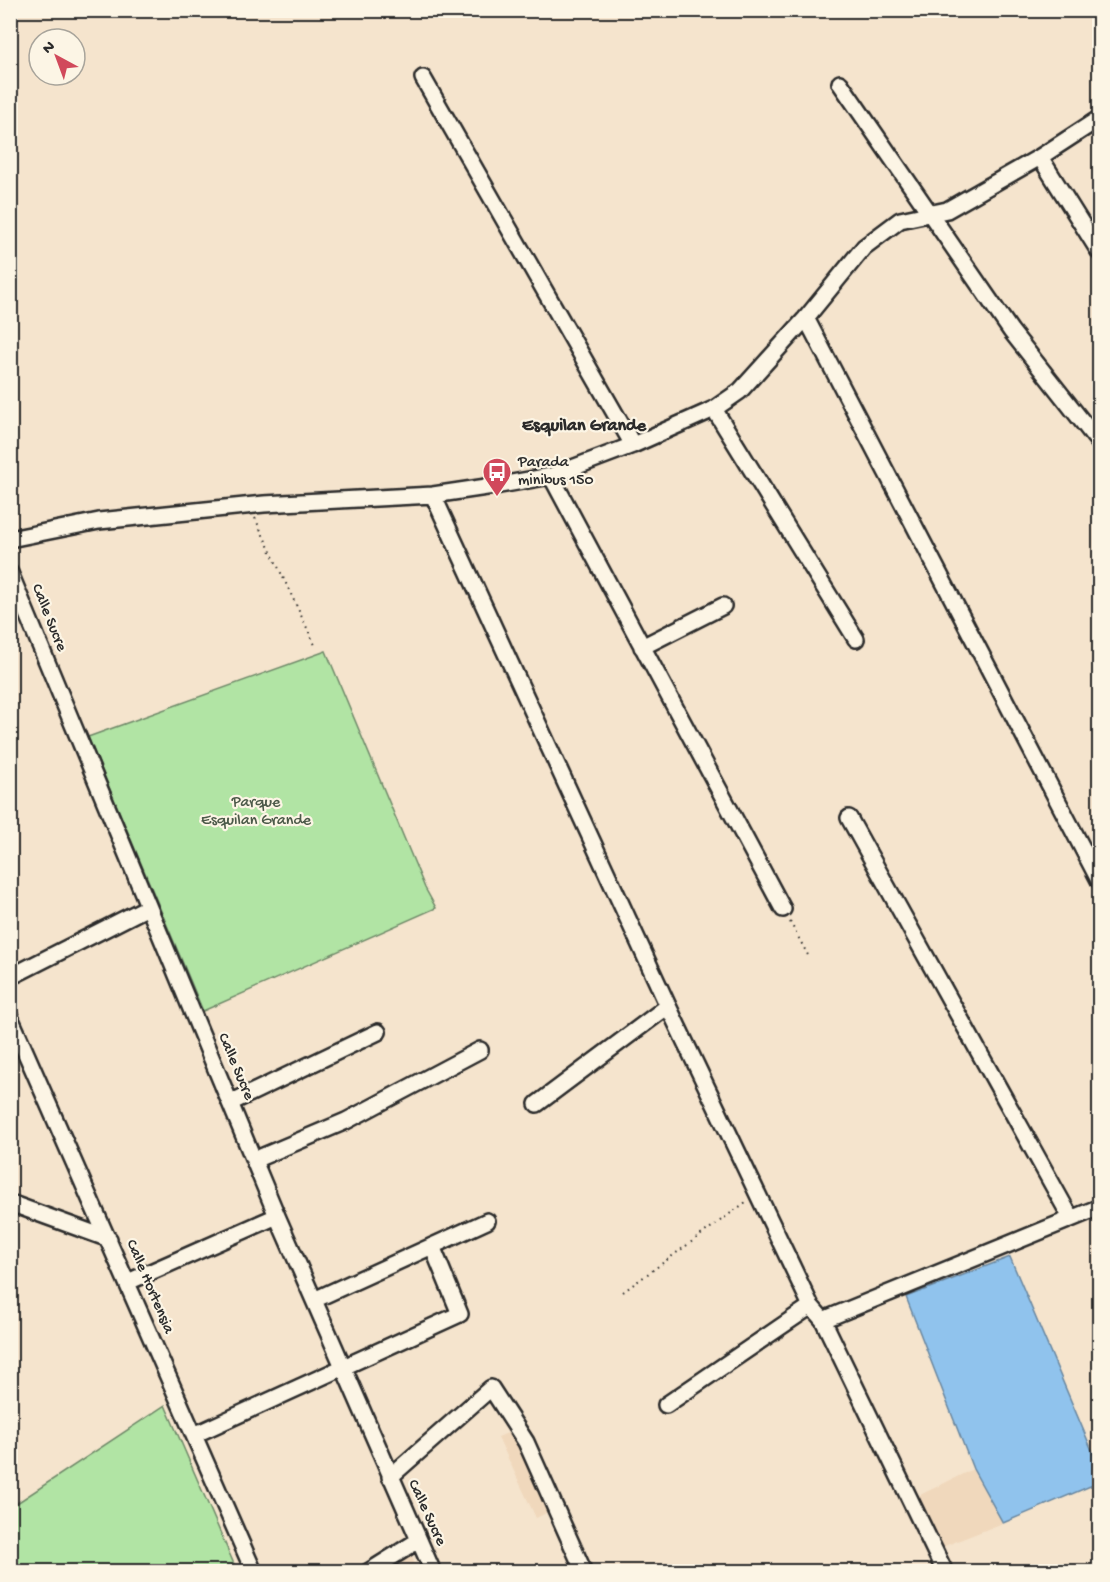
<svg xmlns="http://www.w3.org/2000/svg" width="1110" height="1582" font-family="'Gochi Hand',sans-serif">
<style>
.built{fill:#f0d8bc}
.green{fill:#b1e4a4;stroke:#6e8868;stroke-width:1.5}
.water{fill:#90c3ed;stroke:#68869f;stroke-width:1.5}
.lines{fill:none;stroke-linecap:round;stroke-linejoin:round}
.minor-casing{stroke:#2b2b2b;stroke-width:20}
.path{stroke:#2b2b2b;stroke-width:2;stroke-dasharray:1.5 4.5;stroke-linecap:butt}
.minor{stroke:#fcf5e5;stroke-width:15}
.labels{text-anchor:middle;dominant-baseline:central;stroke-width:4.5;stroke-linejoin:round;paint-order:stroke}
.poi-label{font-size:16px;fill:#2b2b2b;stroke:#fcf5e5;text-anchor:start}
.street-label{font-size:16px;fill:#2b2b2b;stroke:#fcf5e5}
.park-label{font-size:16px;fill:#4c5949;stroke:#fcf5e5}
.neighbourhood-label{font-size:18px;font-weight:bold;fill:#2b2b2b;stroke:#fcf5e5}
</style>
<rect width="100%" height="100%" fill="#f5e4cd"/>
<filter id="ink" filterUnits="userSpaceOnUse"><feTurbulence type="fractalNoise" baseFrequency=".0167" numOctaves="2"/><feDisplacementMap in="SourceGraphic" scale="12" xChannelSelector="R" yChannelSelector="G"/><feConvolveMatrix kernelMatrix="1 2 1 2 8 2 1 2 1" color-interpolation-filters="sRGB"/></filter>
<g filter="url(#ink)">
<path class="built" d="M512,1431L550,1511L536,1518L498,1437Z
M973,1469L1003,1523L942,1547L918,1496Z
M411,1555L418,1571H385Z"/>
<path class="green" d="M326,651L425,888L436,908L203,1011L88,737Z
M165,1405L237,1571H11V1507Z"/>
<path class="water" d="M1010,1257L1099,1467L1100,1482L1003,1523L973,1469L906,1297Z"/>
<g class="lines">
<g class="minor-casing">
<path id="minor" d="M423,78L633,445
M840,83L1011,331L1100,444
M1040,157L1100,253
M806,318L1100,882
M714,409L856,639
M551,476L783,909
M433,495L668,1006L811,1306L823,1320L945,1572
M10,539L99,521L264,504L433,495L500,485L551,476L633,445L714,409L740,391L806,318L864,247L900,220L947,210L1040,157L1100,118
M10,573L277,1216L433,1572
M642,647L723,606
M849,818L1071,1218
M10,977L148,907
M10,1017L254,1572
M230,1103L378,1032
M537,1104L668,1006
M254,1160L346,1121L480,1050
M10,1203L109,1239
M128,1282L277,1216
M314,1300L487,1221
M823,1320L1100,1207
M666,1405L811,1306
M194,1435L460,1314L432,1246
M390,1477L491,1388L526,1442L584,1572
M368,1572L419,1540"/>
</g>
<path class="path" d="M255,518L315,645
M790,922L809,957
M623,1292L746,1202"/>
<use href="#minor" class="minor"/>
</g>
</g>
<defs>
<g id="bus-pin" transform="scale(1.5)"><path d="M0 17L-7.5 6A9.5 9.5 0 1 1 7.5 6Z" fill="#d1495b" stroke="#fcf5e5"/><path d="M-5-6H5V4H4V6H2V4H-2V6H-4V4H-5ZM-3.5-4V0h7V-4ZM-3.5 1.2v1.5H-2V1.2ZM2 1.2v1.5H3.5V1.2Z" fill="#fff"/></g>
</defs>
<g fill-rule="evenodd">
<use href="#bus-pin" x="497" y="472"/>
</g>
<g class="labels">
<g class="poi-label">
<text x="518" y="463">Parada<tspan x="518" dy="18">minibus 150</tspan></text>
</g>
<g class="street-label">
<text transform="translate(48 618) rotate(68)">Calle Sucre</text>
<text transform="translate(235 1067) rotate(67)">Calle Sucre</text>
<text transform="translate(149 1287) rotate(67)">Calle Hortensia</text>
<text transform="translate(426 1513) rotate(65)">Calle Sucre</text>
</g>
<g class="park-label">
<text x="256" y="803">Parque<tspan x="256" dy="18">Esquilan Grande</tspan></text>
</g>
<g class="neighbourhood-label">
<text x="584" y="426">Esquilan Grande</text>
</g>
</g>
<rect width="1110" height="1582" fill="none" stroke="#fcf5e5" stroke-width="36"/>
<rect x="18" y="18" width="1074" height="1546" fill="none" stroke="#2b2b2b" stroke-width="2" filter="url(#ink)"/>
<g transform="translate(57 57) rotate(319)"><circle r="28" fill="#fcf5e5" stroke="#a8a49b" stroke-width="1.5"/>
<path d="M0-4.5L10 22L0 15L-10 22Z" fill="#d1495b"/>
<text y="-9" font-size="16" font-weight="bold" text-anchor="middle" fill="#2b2b2b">N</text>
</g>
</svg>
